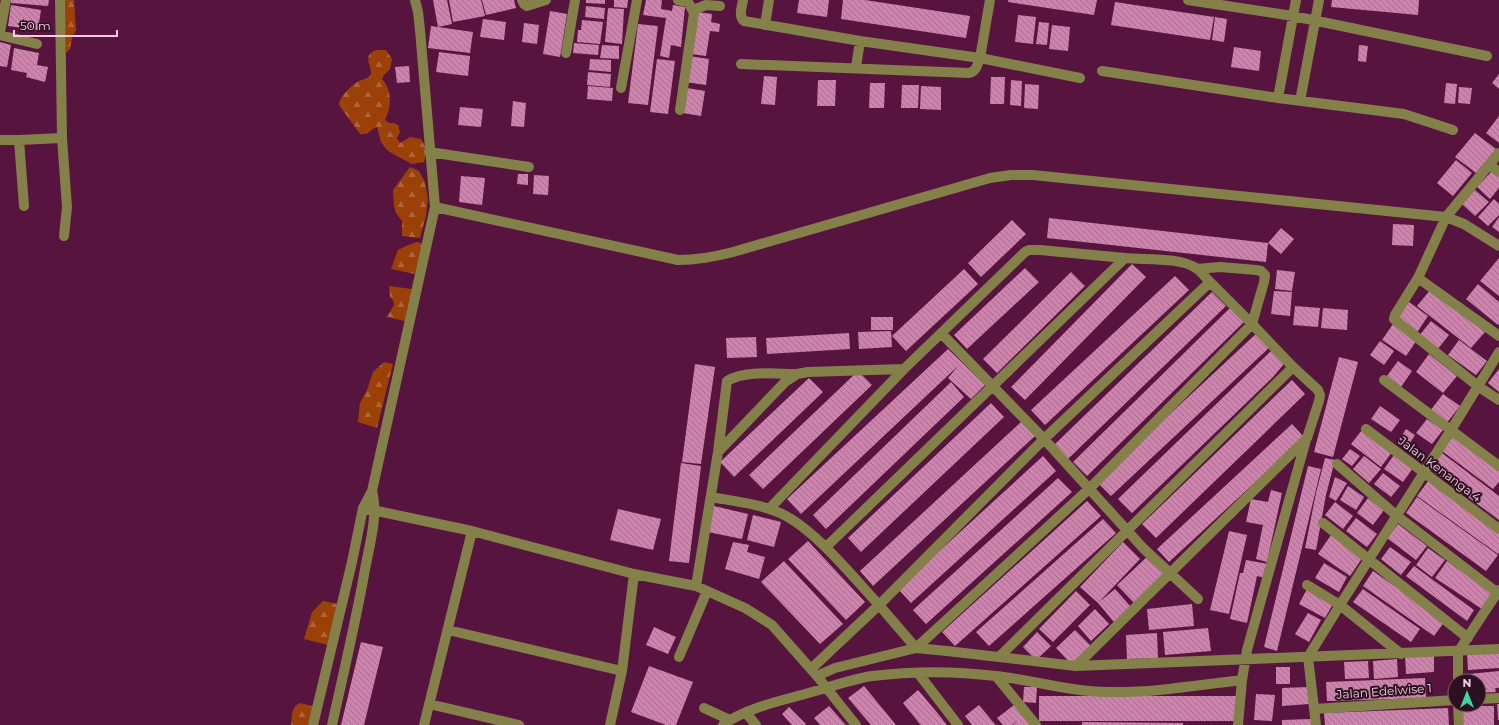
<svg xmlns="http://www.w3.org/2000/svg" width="1499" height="725" font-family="Montserrat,sans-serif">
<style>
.forest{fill:url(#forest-firs)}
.building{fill:url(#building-back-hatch)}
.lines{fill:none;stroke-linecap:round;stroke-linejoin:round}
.minor{stroke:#848049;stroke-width:10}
.labels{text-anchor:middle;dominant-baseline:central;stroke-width:4;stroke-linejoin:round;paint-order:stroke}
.street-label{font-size:12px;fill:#f6cde2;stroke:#2c0f21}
</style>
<defs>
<pattern id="forest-firs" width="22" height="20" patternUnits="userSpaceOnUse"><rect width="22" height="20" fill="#9b4107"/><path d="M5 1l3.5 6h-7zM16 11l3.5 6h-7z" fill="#ae6437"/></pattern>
<pattern id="building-back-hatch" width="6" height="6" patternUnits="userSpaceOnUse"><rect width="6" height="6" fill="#cf82ad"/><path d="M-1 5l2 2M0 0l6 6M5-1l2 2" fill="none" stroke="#a76e8e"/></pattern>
</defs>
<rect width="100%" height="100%" fill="#57143f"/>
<path class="forest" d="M64,0H74L76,30L72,38L70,49L66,53Z
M377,50H386L392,59L390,69L384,75L382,79C392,90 392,106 385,120L389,123H394L398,125L400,132L397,138L400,143L410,137L421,139L427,150L424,162L412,164L395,155L387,150L381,142L377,127C371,129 367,136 360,134L339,105C339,97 352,85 359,81C364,79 367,79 371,75C372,65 361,55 377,50Z
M410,167L419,171L425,182L428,199L426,216L420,238L402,236V221L396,213L394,206L393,190Z
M417,242L421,243L422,245L415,274L391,269L398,250L408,245Z
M389,286L412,289L405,321L387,317L394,305L393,300L390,297Z
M384,362L393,364L377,428L358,422L360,403L367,390L373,372Z
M323,601L337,604L328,645L304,639L312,612Z
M300,703L315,707L311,725H291C292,716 291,707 300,703Z"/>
<path class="building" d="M11,0H49L48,6L11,3Z
M433,0H447L452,24L438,27Z
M449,0H481L485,16L453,22Z
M482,0H514L516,8L486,15Z
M586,0H605V4L586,3Z
M614,0H628L627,8L614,7Z
M646,0H662L661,9L672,11L673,5L685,7L681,47L671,45L669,58L660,56L666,18L643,15Z
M799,0H829L827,17L797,13Z
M843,0H865L970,16L966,38L841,19Z
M1008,0H1097L1094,15L1008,2Z
M1332,0H1419L1418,15L1331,7Z
M1115,2L1214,17L1210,40L1111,25Z
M11,5L41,10L38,30L8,26Z
M586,6L605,8L604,19L585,17Z
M608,8L624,9L622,44L605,42Z
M550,11L567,14L560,57L543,54Z
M697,12L712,14L711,22L720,24L719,32L710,31L706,56L691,54Z
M1018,15L1036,17L1033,44L1015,42Z
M1215,17L1227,19L1224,42L1212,40Z
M483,19L506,22L504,40L480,37Z
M582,20L603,22L600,44L577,42L578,30H581Z
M1039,22L1049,23L1047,45L1036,44Z
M524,23L539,25L537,44L522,42Z
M638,24L658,26L648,105L628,103Z
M1052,25L1070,27L1068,51L1049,49Z
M431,26L473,32L470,53L428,48Z
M0,42L11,45L7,67L0,66Z
M574,43L599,45L598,55L573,53Z
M602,45L619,46V59L600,58Z
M1359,45L1368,46L1366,62L1358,61Z
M1234,47L1261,51L1259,71L1231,67Z
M14,48L39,53L37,65L48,67L45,82L26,77L27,73L11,70Z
M439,52L470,56L468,76L436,72Z
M689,56L709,59L706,85L685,82Z
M590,59L611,60V72L589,70Z
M657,59L675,61L668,114L650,112Z
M409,66L410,82L397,83L395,67Z
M588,72L611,74L610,87L587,85Z
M1499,74V89L1492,83Z
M764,76L777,77L775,105L761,104Z
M991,77H1005L1004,104H990Z
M818,80H836L835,106H817Z
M1011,80L1022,81L1021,106L1010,105Z
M870,83H885L884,108H869Z
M1446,83L1457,84L1455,104L1444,103Z
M1025,84L1039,85L1038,109L1024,108Z
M902,85H919L918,108H901Z
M588,86L613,88L612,101L587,99Z
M921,86L941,87V110L920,109Z
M1459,87L1472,88L1470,104L1458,103Z
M687,88L705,91L701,116L683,113Z
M513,101L526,103L524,127L511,126Z
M460,107L483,109L481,127L458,125Z
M1499,116V143L1486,133Z
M1475,133L1496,149L1476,173L1455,157Z
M1456,160L1472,173L1453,196L1437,183Z
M1493,170L1499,175V188L1490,199L1477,187Z
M518,174H528V185L517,184Z
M534,175L549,176L548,195L533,194Z
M461,176L485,178L482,205L459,202Z
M1475,190L1489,202L1475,216L1462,204Z
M1494,199L1499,204V215L1488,226L1478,217Z
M1499,217V232L1492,227Z
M1049,218L1268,243L1266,262L1047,238Z
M1012,220L1026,234L981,277L968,263Z
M1393,224L1414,225L1413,246L1392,245Z
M1281,228L1294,239L1281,254L1268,243Z
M1499,258V296L1480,281Z
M1132,264L1146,277L1025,400L1011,387Z
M1025,268L1039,282L967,349L954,335Z
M964,269L978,284L906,351L892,336Z
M1277,270L1295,272L1292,291L1275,289Z
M1071,272L1085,286L997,373L983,359Z
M1175,276L1189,290L1045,425L1031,410Z
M1478,284L1499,302V324L1498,325L1466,299Z
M1431,289L1485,332L1471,348L1417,306Z
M1274,291L1292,292L1290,316L1271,314Z
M1212,292L1226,306L1068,459L1054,445Z
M1409,302L1428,316L1416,334L1396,320Z
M1295,306L1320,308L1318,327L1293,325Z
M1230,308L1244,322L1087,476L1073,462Z
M1323,308L1348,310L1347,330L1321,328Z
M871,317H893V330H871Z
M1431,321L1449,335L1437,350L1419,336Z
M1393,324L1417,340L1406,356L1382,340Z
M891,331L892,347L859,349L858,332Z
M1258,332L1271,346L1111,496L1097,482Z
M849,333L850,349L767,354L766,338Z
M756,337L757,357L727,358L726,338Z
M1459,340L1487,361L1476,375L1448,355Z
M1380,341L1394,351L1384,365L1370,355Z
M948,349L985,385L971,399L948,378L958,366L801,514L787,499Z
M1271,351L1284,364L1273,377L1132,513L1118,499Z
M1429,354L1457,376L1443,393L1416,372Z
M1339,357L1358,362L1333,457L1314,452Z
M1398,361L1412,371L1401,387L1387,376Z
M695,364L715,367L701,464L682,462Z
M1499,369V392L1488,383Z
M858,371L872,385L763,489L749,475Z
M809,378L823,392L734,477L720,462Z
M1292,380L1305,394L1156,538L1142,524Z
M951,382L964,397L826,529L813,515Z
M1443,394L1460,406L1446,424L1430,411Z
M991,403L1004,417L861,552L848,538Z
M1380,406L1400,420L1391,432L1371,419Z
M1427,419L1443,430L1432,444L1416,433Z
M1021,422L1035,436L873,586L860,571Z
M1292,424L1304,437L1169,562L1157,549Z
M1406,429L1415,435L1408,446L1399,440Z
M1362,430L1392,452L1381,467L1351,444Z
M1454,435L1499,469V482L1493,489L1442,451Z
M1350,449L1360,456L1352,466L1342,459Z
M1442,453L1499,496V520L1430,469Z
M1394,455L1413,468L1403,482L1384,469Z
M1043,456L1056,471L911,603L898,589Z
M1364,456L1381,469L1369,483L1353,469Z
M1325,458L1335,460L1326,495L1316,550L1305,548L1316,493Z
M681,463L701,466L689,563L669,561Z
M1308,466L1321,469L1277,651L1264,647Z
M1383,473L1400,486L1391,497L1374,484Z
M1335,477L1347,483L1336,501L1329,497Z
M1058,478L1072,492L926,624L913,610Z
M1429,480L1499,530V552L1498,554L1417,496Z
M1348,486L1364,497L1356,510L1340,500Z
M1271,490L1282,493L1267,562L1256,559L1263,525L1246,522L1251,499L1268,502Z
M1417,497L1498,555L1486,571L1406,513Z
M1368,498L1384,510L1373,525L1357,513Z
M1087,501L1101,516L955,646L942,632Z
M1335,502L1353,516L1343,529L1325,515Z
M714,506L748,514L742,539L708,532Z
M618,509L661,519L653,550L610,540Z
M753,515L781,522L774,547L747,540Z
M1356,518L1377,534L1367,547L1346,531Z
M1103,519L1116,533L989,646L976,632Z
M1398,524L1427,546L1416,560L1387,538Z
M1229,531L1247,535L1229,614L1210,610Z
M1331,535L1363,557L1350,576L1318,554Z
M808,541L865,602L846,620L788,559Z
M733,542L749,545L747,552L765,557L759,579L725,569Z
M1123,542L1140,559L1099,602L1115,589L1131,607L1114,622L1098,603L1080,587Z
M1390,547L1411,562L1401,575L1381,559Z
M1428,548L1445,560L1432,577L1416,565Z
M1148,556L1166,575L1135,604L1117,585Z
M1246,560L1268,564L1265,578L1257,576L1247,623L1230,619L1240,573H1243Z
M784,561L843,624L820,644L761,582Z
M1447,561L1493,593L1482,609L1435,578Z
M1324,563L1347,577L1339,592L1315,578Z
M1414,566L1474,610L1467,621L1406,576Z
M1373,571L1445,621L1434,636L1363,586Z
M1307,589L1333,604L1325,618L1299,604Z
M1363,589L1420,629L1411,642L1353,602Z
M1076,591L1090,605L1053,642L1039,629Z
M1192,604L1194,626L1149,630L1147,609Z
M1095,609L1109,624L1091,641L1078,626Z
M1308,613L1321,620L1309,642L1295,634Z
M654,627L676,637L668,654L646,645Z
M1208,628L1211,651L1165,655L1163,632Z
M1075,630L1091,646L1071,664L1056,648Z
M1037,632L1051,646L1036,660L1023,647Z
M1157,633L1158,658L1127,659L1126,635Z
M361,642L383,647L364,725H341Z
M1499,651V668L1468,670L1467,653Z
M1434,654V672L1406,674L1405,656Z
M1397,659L1398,677L1374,679L1373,661Z
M1368,661L1369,678L1345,679L1344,662Z
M649,666L693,682L676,725H666L631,712Z
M1276,667H1290V684H1276Z
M1499,671V688H1495L1496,692L1479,693V681H1469V674Z
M1425,678L1426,698L1327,701L1326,682Z
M864,686L878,703L896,725H871L848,698Z
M1024,687H1037L1036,703L1023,702Z
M1308,687L1309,704L1282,706V688Z
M918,690L935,710L947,725H921L919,723L903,703Z
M1256,694L1275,695L1272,721L1254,720Z
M1039,696H1238V721H1039Z
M1497,704H1499V720H1498Z
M979,705L993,722L996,725H972L965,716Z
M1014,705L1031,725H1013L1018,720L1012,725H1003L997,718Z
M829,706L844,723L846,725H820L814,718Z
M1463,706H1494V725H1463Z
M789,707L806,724L804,725H792L782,714Z
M1448,708L1449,725H1325L1324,713Z
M1311,719L1312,725H1282V720Z
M1082,722L1183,723V725H1082Z"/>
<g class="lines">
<path class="minor" d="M60,0L62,138L67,207L64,236
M522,0L524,4L527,6L546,0
M678,0L688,2L694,13L680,110
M743,0C742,7 738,16 744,21L860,41L980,58L990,0
M1188,0L1293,16L1487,56
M693,10L706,5L720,6
M765,25L769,0
M0,32L6,0
M0,35L37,44
M566,53L575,0
M741,64L969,73C977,71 977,65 980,58L1080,78
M856,67L860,41
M1102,71L1278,98L1404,114L1453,130
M621,88L637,0
M1278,98L1296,0
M1300,101L1319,0
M0,140H19L24,206
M19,140L62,138
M429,152L529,167
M1499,153L1446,217L1418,278L1395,315L1394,319L1479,387L1499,400
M1490,165L1499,172
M435,207L678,260C697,260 714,257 733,252L990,178L1011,175H1033L1446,217L1464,224L1499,246
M1418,278L1499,336
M942,334L1044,439L1144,549L1198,599
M1384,380L1499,466
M1366,429L1499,529
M718,452L785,382L797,374L808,372L904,369
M1337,464L1397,516L1499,594
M711,497C733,501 760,504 780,513C814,528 853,577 879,605L811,669
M363,508L472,531L634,574L696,586L745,608L772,625L817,676L856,725
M769,509L904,369L1025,252L1029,250H1040L1125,258
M1323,523L1468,638
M826,547L1125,258C1146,260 1179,257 1196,268C1201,271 1205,277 1210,282
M1307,585L1340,605L1401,654
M696,586L718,452L727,381C745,370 776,374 797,374
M448,630L622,671
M679,657L707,591
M999,657L1293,367
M1308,657L1340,605L1451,430L1499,352
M1308,657L1316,725
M1076,666L1307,438L1319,401L1320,395L1318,390L1293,367L1252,324L1090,488L916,648L879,605L1044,439L1210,282L1252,324L1264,282L1265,275L1261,271L1256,270L1220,267L1197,269
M918,673L958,725
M817,676L835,668L916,648L947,651L1076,666L1499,649
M996,676L1036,725
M1458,681V652L1499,590
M1479,699L1499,698
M429,704L519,725
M1458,705L1459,725
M704,708L730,720
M1314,709L1455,700
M746,713L756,725
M313,725L352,562L363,508L372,491L435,207L420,30L418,12L415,0
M332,725C343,675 355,625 364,575C368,550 379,516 372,491
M424,725L472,531
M610,725L622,671L634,574
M723,725C744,709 779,701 805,694C825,689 851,679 872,676C912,671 955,671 996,676C1033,680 1071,692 1109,692C1154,693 1198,685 1242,680
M1238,725L1242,680L1247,650L1306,440"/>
</g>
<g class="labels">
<g class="street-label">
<text transform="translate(1440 469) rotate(37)">Jalan Kenanga 4</text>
<text transform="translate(1384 691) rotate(-4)">Jalan Edelwise 1</text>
</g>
</g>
<g transform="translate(1467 693)"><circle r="19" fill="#2c0f21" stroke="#7d5b6e"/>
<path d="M0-3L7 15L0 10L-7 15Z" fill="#41d4a1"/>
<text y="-6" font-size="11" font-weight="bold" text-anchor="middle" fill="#f6cde2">N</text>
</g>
<path d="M14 30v6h103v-6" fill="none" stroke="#f6cde2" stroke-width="2"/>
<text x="20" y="30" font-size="12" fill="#f6cde2" stroke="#2c0f21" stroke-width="3" paint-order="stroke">50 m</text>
</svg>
